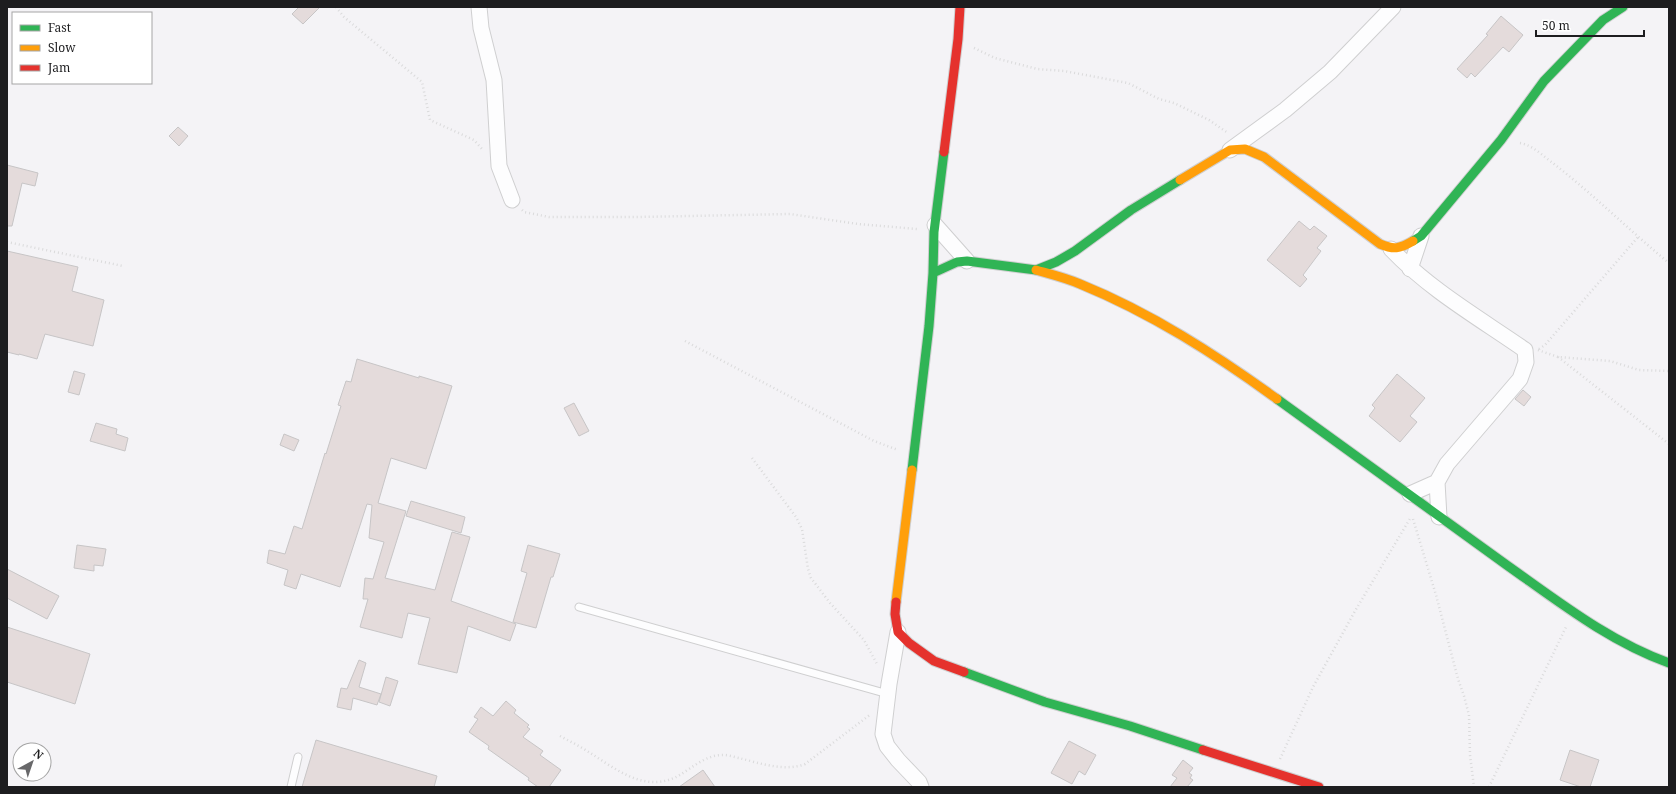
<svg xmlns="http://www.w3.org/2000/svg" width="1676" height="794" font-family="'Noto Serif',serif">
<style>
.building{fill:#e4dbdb;stroke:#c7c5c6}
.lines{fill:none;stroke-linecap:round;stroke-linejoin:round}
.lane-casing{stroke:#cfcfd0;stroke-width:9}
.street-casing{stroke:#cfcfd0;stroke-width:17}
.fast-casing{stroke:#cfcfd0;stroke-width:11}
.slow-casing{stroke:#cfcfd0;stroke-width:11}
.jam-casing{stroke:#cfcfd0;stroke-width:11}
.path{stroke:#dadadb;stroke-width:2.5;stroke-dasharray:1 3;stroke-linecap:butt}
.lane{stroke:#fdfdfe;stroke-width:7}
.street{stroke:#fdfdfe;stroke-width:15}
.fast{stroke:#30b455;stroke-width:9}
.slow{stroke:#ff9f0a;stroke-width:9}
.jam{stroke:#e5322d;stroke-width:9}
</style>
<rect width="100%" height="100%" fill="#f4f3f6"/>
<path class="building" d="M299,7H320L303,24L292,14Z
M1501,16L1523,35L1509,52L1503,47L1475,77L1471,73L1467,78L1457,69L1488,35L1486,34Z
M178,127L188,136L179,146L169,136Z
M7,165L38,173L35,186L22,183L12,226H7Z
M1299,221L1310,230L1314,226L1327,236L1317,248L1321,251L1303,275L1307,279L1300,287L1267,260Z
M7,251L78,267L72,291L104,300L93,346L45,334L37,359L19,354V355L7,352Z
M357,359L419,378V376L452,386L426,469L391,458L378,503L406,511L385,578L435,590L452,532L470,537L451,601L516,624L510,641L468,626L457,673L418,664L430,618L408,613L402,638L360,627L368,599H363L365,578L373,579L384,542L369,538L372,505L367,504L340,587L301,574L296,589L284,585L288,570L267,563L269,550L285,554L294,526L302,529L325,453L326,454L341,406L338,405L346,381L351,382Z
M74,371L85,374L79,395L68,392Z
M1397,374L1425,398L1410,416L1417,422L1400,442L1369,416L1375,408L1372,405Z
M1523,390L1531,397L1524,406L1515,399Z
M574,403L589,431L579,436L564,408Z
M96,423L117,429L116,434L128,438L125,451L90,441Z
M284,434L299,440L294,451L280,445Z
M411,501L465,517L461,533L406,516Z
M77,545L106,549L103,566L94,565V571L74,568Z
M528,545L560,554L553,577H551L536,628L513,622L527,573L521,571Z
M7,569L59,596L47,619L7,598Z
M7,627L90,654L75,704L7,682Z
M359,660L366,663L359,687L381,694L377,705L353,698L351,710L337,707L341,688L347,689Z
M386,677L398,681L390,706L379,702Z
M506,701L516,710L514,713L529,725L527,727L530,729L523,737L543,751L540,755L561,770L549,787H538L528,780L529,778L488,749L489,746L469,732L478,719L474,717L481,707L493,716Z
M316,740L437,776L434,787H302Z
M1069,741L1096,755L1085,775L1079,771L1072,784L1051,773Z
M1570,750L1599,760L1590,787H1581L1560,780Z
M1183,760L1193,768L1189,773L1192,775L1190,778L1193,780L1187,787H1170L1177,778L1172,775Z
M703,770L715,787H679Z"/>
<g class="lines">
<g class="lane-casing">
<path id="lane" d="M579,607L888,694
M291,787L298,757"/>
</g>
<g class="street-casing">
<path id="street" d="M479,7L481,28L494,80L499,166L512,200
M1230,150L1285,110L1330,72L1393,7
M935,225L967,261
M1391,249C1430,290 1479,318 1525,350L1526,362L1520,379L1447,464L1437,482L1439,517
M1410,269L1421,236
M1410,494L1437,482
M898,632L889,684L883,734L887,746L898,760L919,782L921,787"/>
</g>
<g class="fast-casing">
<path id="fast" d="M1413,241L1421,236L1501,140L1544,81L1603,20L1623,7
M933,273L957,262L967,261L1036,270L1056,262L1075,251L1131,210L1180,180
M1277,399C1354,454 1431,511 1508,566C1559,602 1610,642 1669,663
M912,470L929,326L933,273L934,232L944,152
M964,672L1045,702L1130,726L1203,750"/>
</g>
<g class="slow-casing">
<path id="slow" d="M1180,180L1230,150L1245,149L1264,157L1380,244C1394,250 1399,249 1413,241
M1036,270C1050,274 1066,278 1080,284C1151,313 1215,354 1277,399
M896,602L912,470"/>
</g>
<g class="jam-casing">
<path id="jam" d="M944,152L958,39L960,7
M896,602L895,614L898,632L909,643L934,661L964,672
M1203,750L1319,787"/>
</g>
<path class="path" d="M336,7L344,17L422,82L430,120L474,140L483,150
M974,48L995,58L1037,69L1064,71L1128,83L1159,99L1174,103L1209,120L1228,133
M1520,143C1533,145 1544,157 1554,164C1594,195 1630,231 1669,263
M522,210L524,212L549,217H638L790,214L858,224L917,229
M7,242L123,266
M685,341L874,441L898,450
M1539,349L1545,345L1638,237
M1538,350L1558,357L1610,361L1639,370L1669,371
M1558,357L1669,444
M752,458L796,517L802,529L808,569L811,578L830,603L864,640L877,664
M1413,519L1436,595L1458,679L1464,696L1469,715L1470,755L1474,787
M560,736C569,741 578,745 587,751C615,768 644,794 678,776C692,768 707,754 724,755C729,755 734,757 739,758C759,763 785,772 805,764L871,714
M1280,759L1313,687L1355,611L1411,517
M1489,787L1566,627"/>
<use href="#lane" class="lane"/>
<use href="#street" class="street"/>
<use href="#fast" class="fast"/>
<use href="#slow" class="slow"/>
<use href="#jam" class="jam"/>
</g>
<rect width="1676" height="794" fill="none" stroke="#1d1d1f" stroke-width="16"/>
<rect x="12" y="12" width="140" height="72" fill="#ffffff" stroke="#a5a5a5"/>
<rect x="20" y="25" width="20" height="6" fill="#30b455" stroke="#a5a5a5"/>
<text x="48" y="32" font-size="12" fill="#1d1d1f">Fast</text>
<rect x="20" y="45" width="20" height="6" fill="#ff9f0a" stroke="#a5a5a5"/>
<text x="48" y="52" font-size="12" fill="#1d1d1f">Slow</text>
<rect x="20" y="65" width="20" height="6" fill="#e5322d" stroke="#a5a5a5"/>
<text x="48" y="72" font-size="12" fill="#1d1d1f">Jam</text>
<g transform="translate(32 762) rotate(40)"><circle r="19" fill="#ffffff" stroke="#a5a5a5"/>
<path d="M0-3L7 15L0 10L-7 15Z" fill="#68686a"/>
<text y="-6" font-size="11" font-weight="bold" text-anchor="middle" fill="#1d1d1f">N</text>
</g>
<path d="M1536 30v6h108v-6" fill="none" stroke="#1d1d1f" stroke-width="2"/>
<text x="1542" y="30" font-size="12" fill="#1d1d1f" stroke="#ffffff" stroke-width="3" paint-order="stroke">50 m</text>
</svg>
